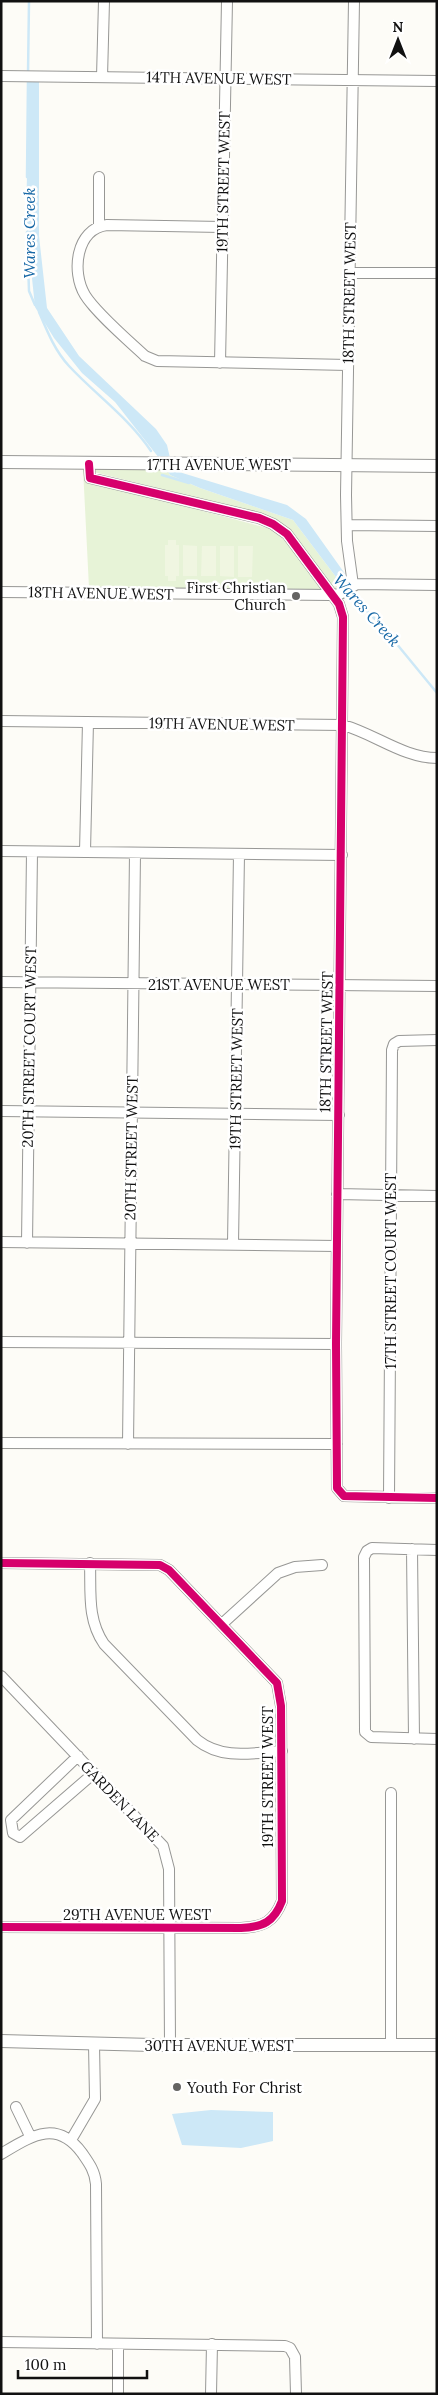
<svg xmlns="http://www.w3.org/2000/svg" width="438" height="2395" font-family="Lora,serif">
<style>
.green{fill:#e7f3d7}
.pitch{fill:#f0f6e1}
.water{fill:#cde8f7}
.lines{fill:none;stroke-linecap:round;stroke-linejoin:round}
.stream{stroke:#cde8f7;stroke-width:2.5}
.minor-casing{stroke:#979795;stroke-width:12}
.tertiary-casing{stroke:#979795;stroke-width:14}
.minor{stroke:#fffffe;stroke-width:10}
.tertiary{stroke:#fffffe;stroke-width:12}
.cycleway-casing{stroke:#fff;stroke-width:11}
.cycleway{stroke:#d6006c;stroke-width:8}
.poi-dot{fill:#646362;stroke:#fff;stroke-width:2}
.labels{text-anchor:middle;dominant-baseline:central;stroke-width:5;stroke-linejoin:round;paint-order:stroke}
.street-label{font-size:15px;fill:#111;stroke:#fff}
.poi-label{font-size:15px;fill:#111;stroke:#fff;text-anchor:end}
.water-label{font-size:16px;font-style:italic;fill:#1768a6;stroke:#fff}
</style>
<rect width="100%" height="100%" fill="#fdfcf7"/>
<path class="green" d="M83,468L89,481L271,529L289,544L321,589L89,588Z
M93,468H166L170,475L200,488L293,520L339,581L348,578V582L340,588L332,589L290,531L275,520L260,514L94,472Z"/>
<path class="pitch" d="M168,540H176V545H179V576H176V581H168V576H165V545H168Z
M183,545L197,546V576H183Z
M202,546H216V576H201Z
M220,546H234V577L220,576Z
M238,546H253L252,577H238Z"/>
<path class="water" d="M29,81H39V236L47,308L79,356L156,429L167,445L170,458H159L115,402L82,373L54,338L35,307L26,221Z
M166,468L287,505L306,519L348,578L339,581L293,520L200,488L170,475Z
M211,2110L273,2112V2141L241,2148L182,2145L172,2114Z"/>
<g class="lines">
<path class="stream" d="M28,74L29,1
M27,177L28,80
M27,232L29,291L35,305
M39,312C47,331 55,351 69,366C97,396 128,417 151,451
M162,475L189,483
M336,578L345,589
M349,593L382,626L437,693"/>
<g class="minor-casing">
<path id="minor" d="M1,76L437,81
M102,77L104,1
M99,226V177
M222,227L107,225C76,229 71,272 85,295C96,313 129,341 145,356L157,361L348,365
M350,273H437
M220,363L227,1
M89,464L90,478L259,518L273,524L287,534L339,604L343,617L336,1344L337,1488L344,1496L437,1498
M347,525L437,526
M353,585L347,541L346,495L354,1
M1,592L331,595L340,594L357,584L437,585
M1,721L343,725C375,734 404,758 437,758
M1,851L342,855
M85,852L88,722
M1,982L437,986
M1,1111L339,1115
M337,1194L437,1196
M1,1242L337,1246
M27,1243L32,852
M233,1244L239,854
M1,1342L336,1344
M1,1443L337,1444
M128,1444L135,853
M389,1498L392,1050L394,1044L399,1041L437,1040
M412,1549L414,1739
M437,1550L372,1548L367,1551L364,1557L365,1732L371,1737L437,1739
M1,1563L160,1565L169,1570L277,1683L281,1706L282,1901C274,1922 263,1927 241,1928L1,1927
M90,1563C91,1592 87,1619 104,1644L197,1740C222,1760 252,1753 282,1751
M222,1624L278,1573L295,1567L322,1565
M1,1676L163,1846L169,1869L170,2045
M78,1756L11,1820L13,1833L20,1837L94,1773
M391,1793V2045
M16,2107L30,2136
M71,2140L95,2099L94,2044
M1,2154C30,2137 56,2118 82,2153C89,2163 95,2171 96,2184L97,2344
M1,2342L285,2346L290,2348L295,2357L296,2394
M118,2394V2344
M211,2394L212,2344"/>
</g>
<g class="tertiary-casing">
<path id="tertiary" d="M1,462L437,466
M1,2041L152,2045H437"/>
</g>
<use href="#minor" class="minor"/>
<use href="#tertiary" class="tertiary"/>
<g class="cycleway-casing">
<path id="cycleway" d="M89,464L90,478L259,518L273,524L287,534L339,604L343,617L336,1344L337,1488L344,1496L437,1498
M1,1563L160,1565L169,1570L277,1683L281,1706L282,1901C274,1922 263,1927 241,1928L1,1927"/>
</g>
<use href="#cycleway" class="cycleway"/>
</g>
<g class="poi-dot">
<circle cx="296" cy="596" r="5"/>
<circle cx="177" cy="2087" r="5"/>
</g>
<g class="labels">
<g class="street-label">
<text transform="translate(219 78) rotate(1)">14TH AVENUE WEST</text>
<text transform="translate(223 182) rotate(-89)">19TH STREET WEST</text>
<text transform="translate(349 293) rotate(-89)">18TH STREET WEST</text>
<text x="219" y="464">17TH AVENUE WEST</text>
<text transform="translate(101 593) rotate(1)">18TH AVENUE WEST</text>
<text transform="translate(222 724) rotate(1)">19TH AVENUE WEST</text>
<text x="219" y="984">21ST AVENUE WEST</text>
<text transform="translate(326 1042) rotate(-89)">18TH STREET WEST</text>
<text transform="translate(29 1047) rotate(-89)">20TH STREET COURT WEST</text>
<text transform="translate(236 1079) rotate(-89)">19TH STREET WEST</text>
<text transform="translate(131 1148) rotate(-89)">20TH STREET WEST</text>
<text transform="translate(390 1271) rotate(-90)">17TH STREET COURT WEST</text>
<text transform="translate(267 1777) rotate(-90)">19TH STREET WEST</text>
<text transform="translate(120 1801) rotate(46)">GARDEN LANE</text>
<text x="137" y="1914">29TH AVENUE WEST</text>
<text x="219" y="2045">30TH AVENUE WEST</text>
</g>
<g class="poi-label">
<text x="286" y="587">First Christian<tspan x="286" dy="17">Church</tspan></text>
<text x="187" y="2087" text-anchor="start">Youth For Christ</text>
</g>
<g class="water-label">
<text transform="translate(29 233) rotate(-90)">Wares Creek</text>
<text transform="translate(367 610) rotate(48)">Wares Creek</text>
</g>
</g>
<rect width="438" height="2395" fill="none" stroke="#111111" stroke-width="5"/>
<g transform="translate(398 40)" stroke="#ffffff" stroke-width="4" paint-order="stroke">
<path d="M0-4L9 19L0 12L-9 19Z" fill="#111111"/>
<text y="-8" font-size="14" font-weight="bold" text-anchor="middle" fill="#111111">N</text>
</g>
<path d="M18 2370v8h129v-8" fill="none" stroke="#111111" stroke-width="2.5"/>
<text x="25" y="2370" font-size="15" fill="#111111" stroke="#ffffff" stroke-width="4" paint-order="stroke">100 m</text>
</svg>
